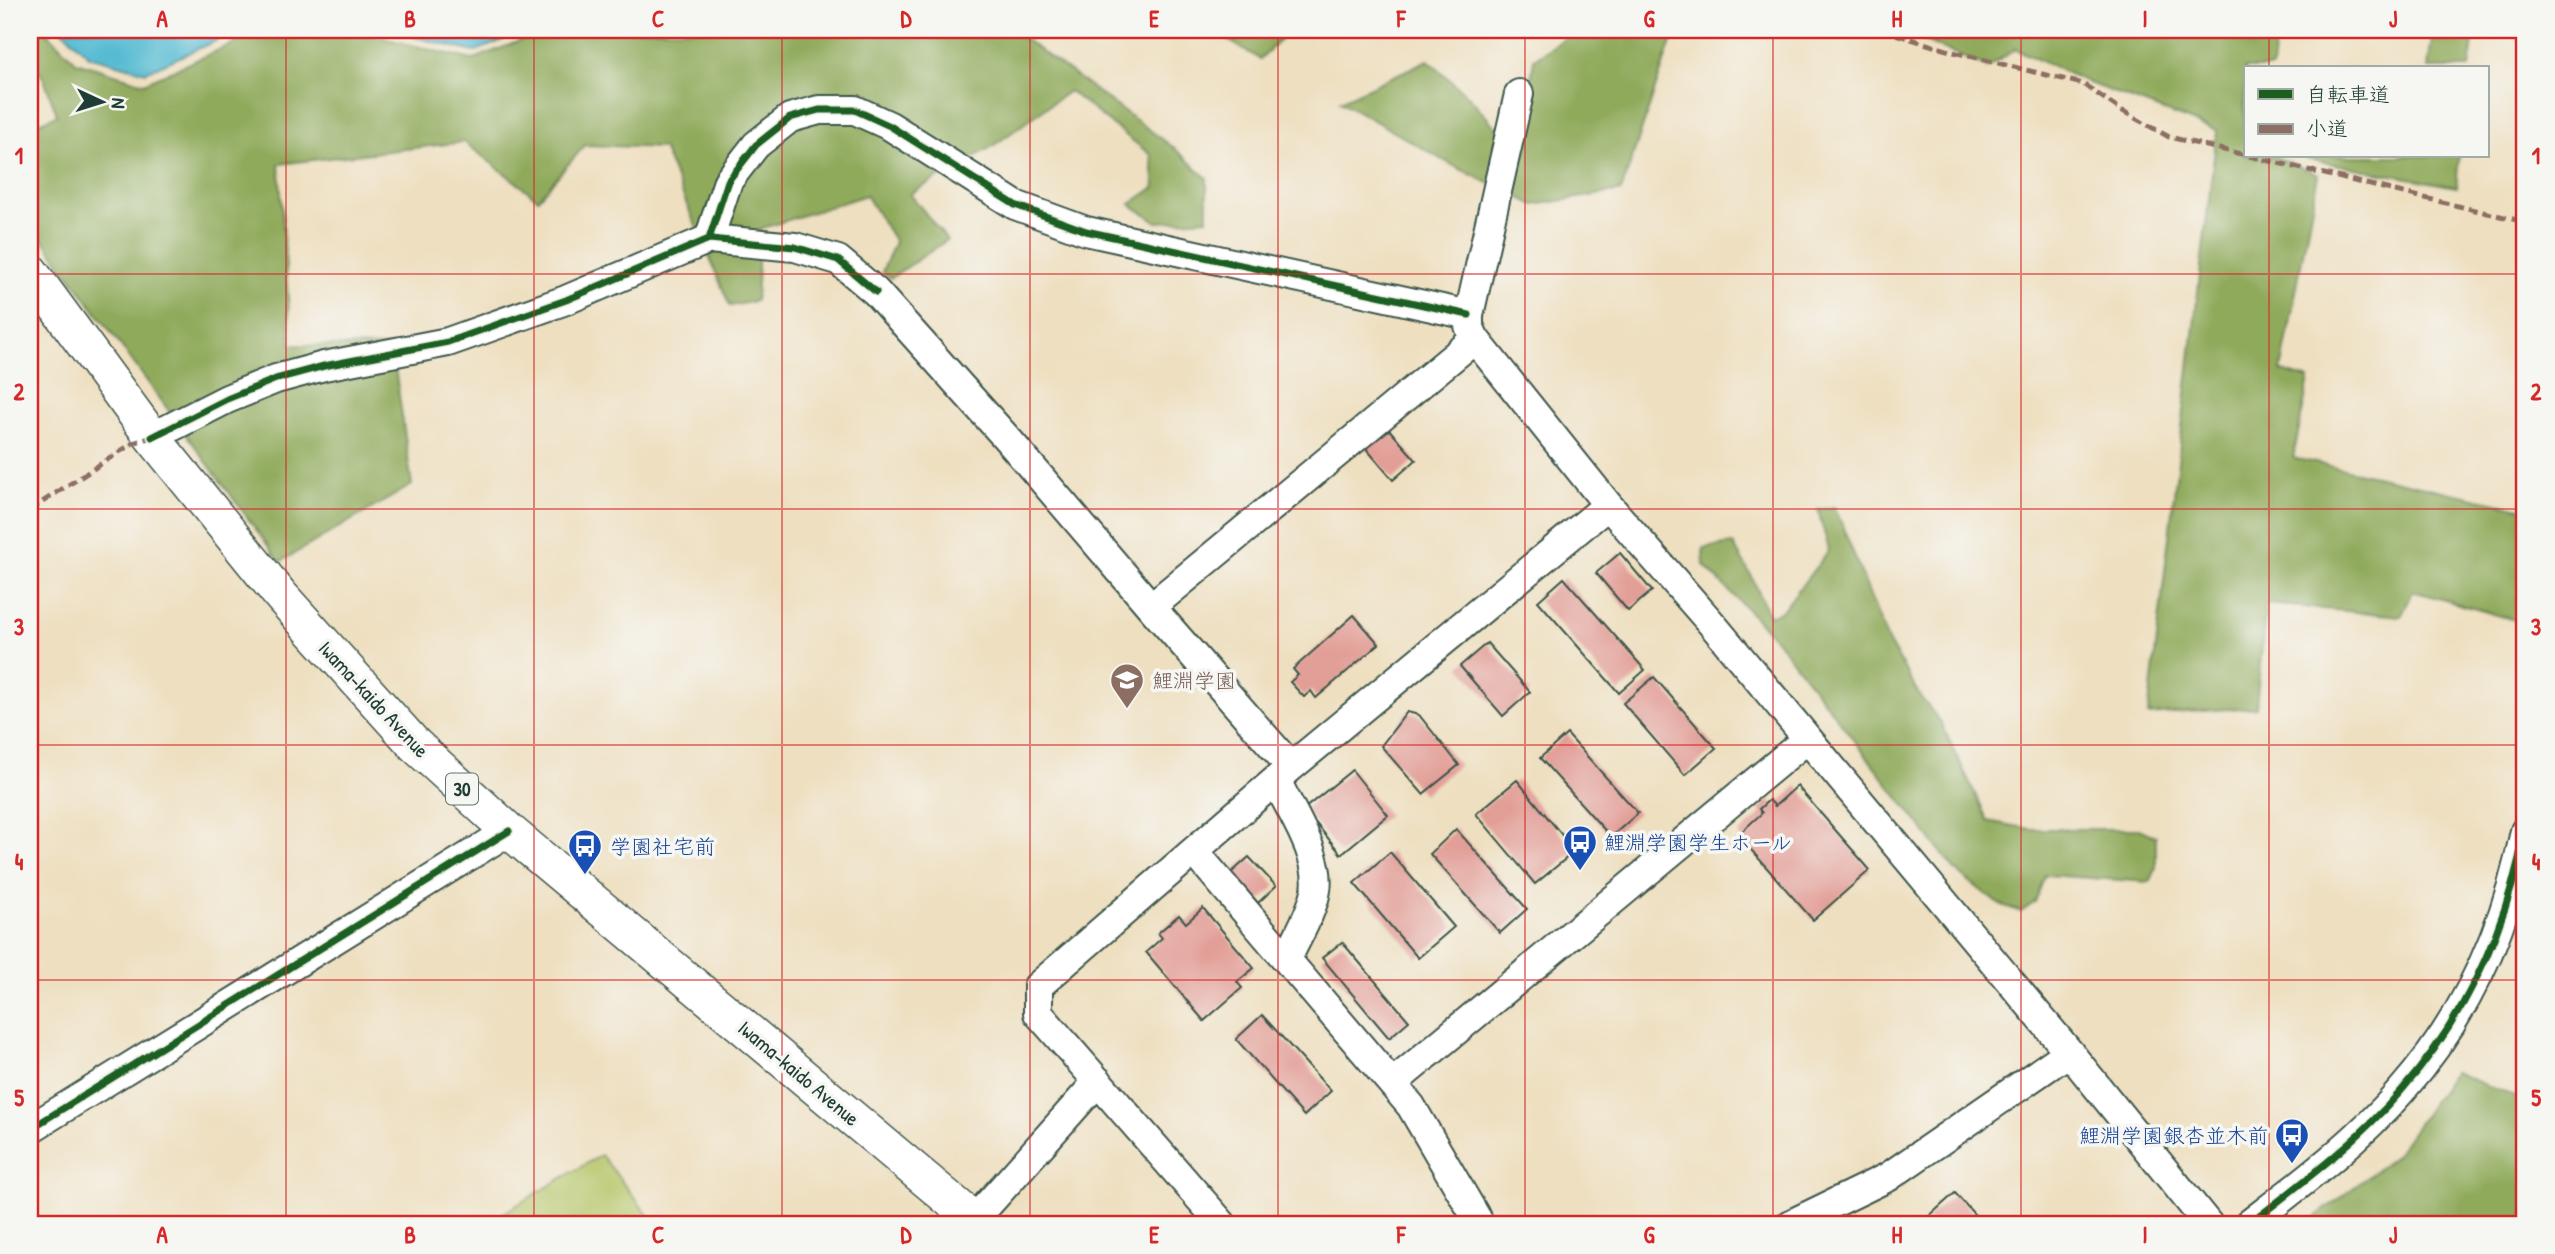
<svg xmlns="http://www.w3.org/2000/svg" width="2555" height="1254" font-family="'Patrick Hand','Klee One',sans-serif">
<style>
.green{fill:#b5c466;stroke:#6a804d;stroke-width:2}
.forest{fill:#90aa5b;stroke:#587448;stroke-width:2}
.water{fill:#53bad1;stroke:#397c82;stroke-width:2}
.building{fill:#e29f97}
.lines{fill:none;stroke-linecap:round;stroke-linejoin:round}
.minor-casing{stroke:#3e5549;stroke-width:32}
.major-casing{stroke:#3e5549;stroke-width:38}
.minor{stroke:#fff;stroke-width:28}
.major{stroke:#fff;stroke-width:35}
.quiet{stroke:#8d6e63;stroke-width:5;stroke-dasharray:10 5;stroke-linecap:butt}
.cycleway-casing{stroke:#f6f6f2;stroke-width:11}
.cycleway{stroke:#1b5e20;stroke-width:7}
.grid{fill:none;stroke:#d62828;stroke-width:2;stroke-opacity:0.55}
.labels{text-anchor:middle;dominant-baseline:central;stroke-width:7;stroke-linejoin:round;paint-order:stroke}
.shield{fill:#f6f6f2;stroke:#60746d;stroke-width:2}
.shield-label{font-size:19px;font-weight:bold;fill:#1f3d34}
.education-label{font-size:21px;fill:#785e54;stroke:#f6f6f2;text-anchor:start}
.street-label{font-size:21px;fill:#1f3d34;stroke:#f6f6f2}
.transit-label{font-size:21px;fill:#164399;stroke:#f6f6f2;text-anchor:start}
.neatline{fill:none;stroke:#d62828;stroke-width:2.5}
.grid-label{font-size:23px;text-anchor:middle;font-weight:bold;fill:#d62828}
</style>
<rect width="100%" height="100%" fill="#f6f6f2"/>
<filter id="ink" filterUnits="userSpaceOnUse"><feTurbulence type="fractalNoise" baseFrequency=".0143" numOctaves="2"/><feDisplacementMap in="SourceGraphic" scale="14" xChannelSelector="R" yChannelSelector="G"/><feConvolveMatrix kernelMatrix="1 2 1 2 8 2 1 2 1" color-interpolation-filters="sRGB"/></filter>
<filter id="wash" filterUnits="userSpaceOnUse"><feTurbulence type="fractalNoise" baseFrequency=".00686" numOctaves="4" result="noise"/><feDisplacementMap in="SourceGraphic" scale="28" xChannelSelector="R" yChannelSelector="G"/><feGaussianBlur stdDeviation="1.57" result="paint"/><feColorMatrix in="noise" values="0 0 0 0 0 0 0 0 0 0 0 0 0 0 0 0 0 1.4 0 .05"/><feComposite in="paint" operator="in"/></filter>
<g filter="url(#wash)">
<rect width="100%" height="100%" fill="#eedfc0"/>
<path class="green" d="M601,1155L655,1224H485Z"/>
<path class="forest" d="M30,30H44L76,62L144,83L264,30H351L472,60L547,30H1012L1173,147L1207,178V219L1157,222L1130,204L1155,187L1151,155L1069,91L993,146L910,194L947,240L891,278L882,272L895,242L866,195L760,229L756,301L730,306L663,148L585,145L538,199L464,142L279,164L291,345L392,347L412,485L280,562L30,222V127L57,115L44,79L30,57Z
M1211,30H1275L1280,40L1260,59Z
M1577,30H1675L1621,191L1534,205L1456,167L1340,101L1428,60L1470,98L1512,146L1528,99L1534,59Z
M1900,30H2276L2272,68H2245V156H2273L2318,174L2281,371L2309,379L2293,458L2525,509V623L2413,591L2401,616L2266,604L2256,707L2148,715L2217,131L2089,83L2015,49L1988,68Z
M2433,30H2474L2470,68H2428Z
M2307,156H2459L2456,187L2307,159Z
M1835,507L1888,641L1920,696L1941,723L1988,821L2030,829H2139L2156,837V869L2150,882L2045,875L2035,902L2021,912L1997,903L1954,869L1774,637L1704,565L1703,548L1733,544L1752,577L1769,616L1782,611L1829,550L1818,510Z
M2454,1072L2525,1101V1224H2306L2396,1155Z"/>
<path class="water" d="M62,30H240L146,72L89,56Z
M387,30H528L474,52Z"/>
<g id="blocks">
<path class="building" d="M1387,427L1416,460L1393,480L1364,446Z
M1620,553L1652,591L1628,611L1596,573Z
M1564,578L1645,670L1619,693L1538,601Z
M1354,615L1379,644L1316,698L1311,691L1304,697L1290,682L1298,675L1293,669Z
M1487,643L1530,692L1503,716L1460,666Z
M1654,677L1716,748L1685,775L1623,703Z
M1407,712L1419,715L1459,765L1423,794L1381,746Z
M1567,734L1638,813L1611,837L1540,758Z
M1352,770L1388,815L1341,854L1304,809Z
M1517,780L1575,851L1535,884L1476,814Z
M1797,786L1870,870L1813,920L1738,835L1762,813L1759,809L1769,800L1775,806Z
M1456,829L1527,909L1500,933L1430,854Z
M1390,852L1454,927L1418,958L1354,883Z
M1249,857L1276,886L1258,903L1231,873Z
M1203,908L1254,968L1237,982L1242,988L1204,1021L1146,952L1162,938L1158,933L1179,915L1186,923Z
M1342,942L1409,1021L1389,1038L1322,958Z
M1262,1015L1331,1091L1304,1116L1236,1039Z
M1955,1193L1983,1224H1933L1927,1218Z"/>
</g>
</g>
<g filter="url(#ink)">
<use href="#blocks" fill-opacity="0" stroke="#3e5549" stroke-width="2"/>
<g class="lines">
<g class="minor-casing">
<path id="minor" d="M1519,94L1469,315V326L1475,339L1608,505L1712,624L2069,1052L2208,1224
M709,239L728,181L756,145L790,118L819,110H855L890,126L1015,205L1086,231L1469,315
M152,437L227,399L276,379L324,366L448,342L566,300L709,239L795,247L838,260L876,292L1011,443L1151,607L1291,767
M1151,607L1475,339
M1276,780C1290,810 1322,857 1316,890C1313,911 1296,939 1287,959
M1194,851L1411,1106L1480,1224
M1393,1083L1807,739
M30,1129L509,831
M974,1220L1098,1081
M1222,1224L1038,1013V986L1291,767L1608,505
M1791,1224L1888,1177L2069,1052
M2249,1224C2302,1183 2357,1142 2401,1091C2467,1016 2506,929 2525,831"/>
</g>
<g class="major-casing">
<path id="major" d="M30,271L152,437L281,596L415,745L509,831L979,1224"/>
</g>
<use href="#minor" class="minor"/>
<use href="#major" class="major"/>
<path class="quiet" d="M1882,30L1953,52L2083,84L2121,110L2169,137L2245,155
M2249,156L2525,222
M30,510L133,443L152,437"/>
<g class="cycleway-casing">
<path id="cycleway" d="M709,239L728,181L756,145L790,118L819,110H855L890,126L1015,205L1086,231L1469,315
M152,437L227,399L276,379L324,366L448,342L566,300L709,239L795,247L838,260L876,292
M30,1129L509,831
M2249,1224C2302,1183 2357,1142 2401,1091C2467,1016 2506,929 2525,831"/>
</g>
<use href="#cycleway" class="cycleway"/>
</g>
</g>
<path class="grid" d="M286,30V1224M534,30V1224M782,30V1224M1030,30V1224M1278,30V1224M1525,30V1224M1773,30V1224M2021,30V1224M2269,30V68M2269,156V1224M30,274H2525M30,509H2525M30,745H2525M30,980H2525"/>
<defs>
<g id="university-pin" transform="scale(1.75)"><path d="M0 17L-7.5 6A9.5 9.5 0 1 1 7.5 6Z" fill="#8d6e63" stroke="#f6f6f2"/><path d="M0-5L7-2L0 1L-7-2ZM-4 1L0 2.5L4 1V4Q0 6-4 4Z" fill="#fff"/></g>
<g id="bus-pin" transform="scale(1.75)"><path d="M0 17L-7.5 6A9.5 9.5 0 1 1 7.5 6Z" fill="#1a4fb4" stroke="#f6f6f2"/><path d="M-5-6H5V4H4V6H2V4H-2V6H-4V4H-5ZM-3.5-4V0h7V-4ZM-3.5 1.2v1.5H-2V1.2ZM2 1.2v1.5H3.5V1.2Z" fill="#fff"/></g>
</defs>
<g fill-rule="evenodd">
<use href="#university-pin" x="1127" y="680"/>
<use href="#bus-pin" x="1580" y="842"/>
<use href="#bus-pin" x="585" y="846"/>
<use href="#bus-pin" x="2292" y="1135"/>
</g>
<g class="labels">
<rect class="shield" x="446" y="773.5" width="32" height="31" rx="5"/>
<g class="shield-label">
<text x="462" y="789">30</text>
</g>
<g class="education-label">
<text x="1152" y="680">鯉淵学園</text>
</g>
<g class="street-label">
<text transform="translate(374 699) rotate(47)">Iwama-kaido Avenue</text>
<text transform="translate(799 1073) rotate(40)">Iwama-kaido Avenue</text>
</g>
<g class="transit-label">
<text x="1604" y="842">鯉淵学園学生ホール</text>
<text x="610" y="846">学園社宅前</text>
<text x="2268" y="1135" text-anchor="end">鯉淵学園銀杏並木前</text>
</g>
</g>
<rect width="2555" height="1254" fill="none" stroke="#f6f6f2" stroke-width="77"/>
<rect x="2244" y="66" width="245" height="91" fill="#f6f6f2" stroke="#a0aca6" stroke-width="2"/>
<rect x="2258" y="89" width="35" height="10" fill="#1b5e20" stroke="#a0aca6" stroke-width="2"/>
<text x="2306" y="102" font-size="21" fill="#1f3d34">自転車道</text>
<rect x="2258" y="124" width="35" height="10" fill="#8d6e63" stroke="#a0aca6" stroke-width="2"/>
<text x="2306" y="136" font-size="21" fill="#1f3d34">小道</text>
<g transform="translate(102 102) rotate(94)" stroke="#f6f6f2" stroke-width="5" paint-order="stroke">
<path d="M0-5L12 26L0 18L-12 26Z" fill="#1f3d34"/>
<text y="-10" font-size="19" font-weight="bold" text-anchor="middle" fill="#1f3d34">N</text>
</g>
<rect x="38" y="38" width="2478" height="1178" class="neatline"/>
<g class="grid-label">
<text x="162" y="27">A</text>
<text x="410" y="27">B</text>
<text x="658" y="27">C</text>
<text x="906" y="27">D</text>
<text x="1154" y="27">E</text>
<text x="1401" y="27">F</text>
<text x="1649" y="27">G</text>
<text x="1897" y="27">H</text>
<text x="2145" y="27">I</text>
<text x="2393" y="27">J</text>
<text x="19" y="164">1</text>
<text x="2536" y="164">1</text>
<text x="19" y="400">2</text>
<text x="2536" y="400">2</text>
<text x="19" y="635">3</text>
<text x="2536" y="635">3</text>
<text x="19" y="870">4</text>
<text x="2536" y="870">4</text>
<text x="19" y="1106">5</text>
<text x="2536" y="1106">5</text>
<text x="162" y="1243">A</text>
<text x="410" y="1243">B</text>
<text x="658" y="1243">C</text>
<text x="906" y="1243">D</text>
<text x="1154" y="1243">E</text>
<text x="1401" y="1243">F</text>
<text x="1649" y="1243">G</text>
<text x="1897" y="1243">H</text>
<text x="2145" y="1243">I</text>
<text x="2393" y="1243">J</text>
</g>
</svg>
